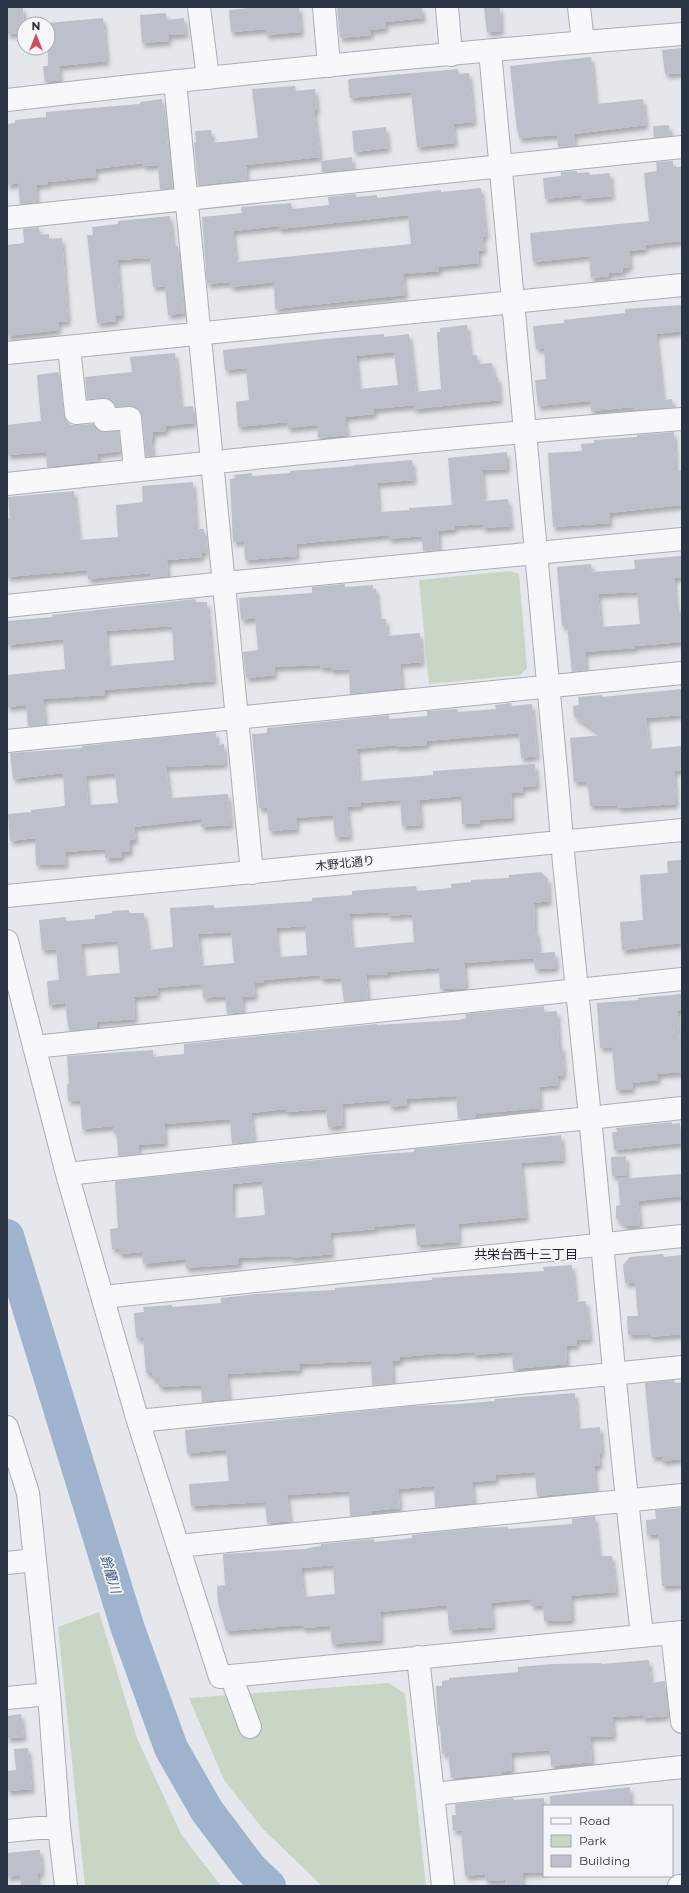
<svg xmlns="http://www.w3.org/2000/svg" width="689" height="1893" font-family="Montserrat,'Noto Sans JP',sans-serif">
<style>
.green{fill:#c9d6c5}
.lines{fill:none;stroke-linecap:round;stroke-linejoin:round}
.river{stroke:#9fb4cc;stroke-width:34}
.building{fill:#bbc0ca;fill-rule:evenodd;filter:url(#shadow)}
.minor-casing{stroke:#a9aeb7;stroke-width:24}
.minor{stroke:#f7f8fa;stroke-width:22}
.labels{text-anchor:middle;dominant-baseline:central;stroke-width:3.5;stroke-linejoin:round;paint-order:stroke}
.street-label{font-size:12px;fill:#2b3445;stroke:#f4f6f9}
.neighbourhood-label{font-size:13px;fill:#1d2536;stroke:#f4f6f9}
.water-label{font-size:13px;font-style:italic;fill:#34527a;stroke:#f4f6f9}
</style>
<defs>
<filter id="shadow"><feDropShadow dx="2.5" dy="4.5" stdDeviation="2" flood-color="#0004"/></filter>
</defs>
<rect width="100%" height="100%" fill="#e4e7ec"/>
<path class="green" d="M510,571L519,574L527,668L520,675L429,684L419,580Z
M99,1612L137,1738L181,1834L221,1886H85L58,1627Z
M389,1683L405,1694L426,1886H322L263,1829L224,1780L189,1698Z"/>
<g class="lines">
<path class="river" d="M7,1236L128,1629L171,1748L207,1811L250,1868L269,1886"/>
</g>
<path class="building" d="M7,7H23L24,33L7,34Z
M260,7H299L301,32L266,35V29L231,32L229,10Z
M337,7H422L423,18L385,22L386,28L370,30L371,35L340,38Z
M484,7H500L501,31L487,32Z
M166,13V20L184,18L186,34L168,35L169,41L142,43L140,15Z
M103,18L107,61L59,66L60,80L45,82L43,66H48V23Z
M682,48V73L665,74L662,50Z
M591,57L596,104L643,99L646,125L574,134L575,146L558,147L557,135L519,138L518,130H517L510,66Z
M458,69L459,74L469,73L474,122L453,124L455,143L417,147L411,92L350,98L348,80L350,79Z
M295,86L296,91L315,89L317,110H314L320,157L246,165L247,180L198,185L194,143L196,142L195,131L211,130L212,143L258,138L252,89Z
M162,99L173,188L160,189L158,165L144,166L143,163L95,169L96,177L48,182V184L36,185L37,202L20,204L18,183L7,185V124L15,123V120L46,117V112L140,104V102Z
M669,125L670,136L654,137L653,126Z
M386,127L388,148L354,152L352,131Z
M352,157L353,169L322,172L321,161Z
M673,161V167H682V241L645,245L646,249L629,251L630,267L623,268V272L609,273V276L591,278L589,256L533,262L530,233L649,221L644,173L657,171L656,162Z
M577,171V173L589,172L590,175L610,173L612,196L582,199L581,195L545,199L543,178L561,176V172Z
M481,188L486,236L482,237L484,250L478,251L479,263L439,267V271L403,274L405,295L275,309L274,282L231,287L230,282L207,284L202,217L242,213L241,207L291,203L292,209L329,205L328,197L356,194V197L377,195V198L441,190V192ZM408,215L411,244L236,262L233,231L279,226V229Z
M170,216L173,246H178L184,313L168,315L165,286L153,287L150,258L117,260L122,316H116V321L97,323L87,235H93L92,227L118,224V221Z
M39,227L40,235L49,234V239L62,238L68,321L58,322L59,330L7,336V245L24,243L23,229Z
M682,305V331L656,334L663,400L672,399L673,407L634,410V407L591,411L590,401L538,406L535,380L546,379L544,348L536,349L533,326L564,323V320L625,313V309Z
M467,325L470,355H477L478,364L492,363L494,377H498L500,400L414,409V405L374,409V414L345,417L347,435L318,438L317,425L288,428L287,422L238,427L236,402L249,400L246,368L225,370L223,350L325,339L384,334V337L409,334L416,392L441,389L437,332H440V328ZM394,352L398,385L359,389L356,356Z
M175,353L181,407L193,406L194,423L166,426V431L153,432V439H151L153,456H146L142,417L140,411L135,407L129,406L116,407L114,402L109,398L87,399L85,377L132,372L130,357Z
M59,372L64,414L66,421L71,425H77L93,424L100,431H119L121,451L98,454V461L47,467L46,452L7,455V425L41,421L37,375Z
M674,432L676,471H682V505L609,513L610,523L553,527L548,453L582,451L581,444L594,443V440L637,437V435Z
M507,452V469L482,470L484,501L508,499L511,526L483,528V524L454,526L455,529L438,531L439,550L423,551L422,536L389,539V535L296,544L297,556L245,560L244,541L233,542L230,479L235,478L234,475L252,473V476L290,473V471L354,466V465L412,460L414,480L377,483L379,512L409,510V508L452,505L448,458Z
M193,482L196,529H204L206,552L201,553L202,557L167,560L168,576L152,578L151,573L88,579L87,570L7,577V518H10L8,497L74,491L79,540L118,537L116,505L143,502L142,486Z
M682,556V577L674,578L676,607H679L680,618H682V642L635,646V648L585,652L586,670L572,672L567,626H562L557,567L591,564L592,572L635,569L634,560ZM637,592L640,624L601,627L598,594Z
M345,584V587L373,585V589H376L379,619H386L387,636L420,633L422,662L400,664L402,688L350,694L349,669L331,670V667L321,668L320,665L274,667L275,675L246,678L243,652L258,650L255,618L241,620L239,598L312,593V587Z
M195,599L196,602H207L214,681L105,690V695L43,699L45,725L28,726L26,705L7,707V675L65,669L63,639L7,645V621L53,617L52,615ZM172,626L174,660L108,666L106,631Z
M682,689V715L646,718L649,749L682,746V770L674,771L676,804L618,808L617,805L590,806L588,786H587L586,781L574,782L570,738L602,735L574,716L573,706L579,705L578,697L602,695V697Z
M511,703L512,706L532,704L537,756L521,758L519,733L427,741V745L396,747V745L357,749L359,781L433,775V771L535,764L537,786L522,787L523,792L511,793L512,818L479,820L480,823L462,824L461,796L419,800L421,825L402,826L400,800L361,803V806L347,807L350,836L335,837L333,815L296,818L297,829L269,831L267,808H259L252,734L267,733V728L389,715V719L427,716V711L457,709L458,712L496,709L495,705Z
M216,732L217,745L224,744L225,764L166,767L170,798L228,794L231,825L201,827V819L134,827L136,840H130V852H122V857L105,858V849L65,852L66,864L36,865L35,838L10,841L8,814L31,812V810L65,806L63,773L13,779L10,753L82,748V746ZM115,773L118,803L88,805L86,776Z
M682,860V943L622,950L620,922L643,920L640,875L668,873L667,861Z
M541,872L548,879L549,901L534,903L535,932L537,931L539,953L555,952L556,968L535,969L534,958L464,963L466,988L440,989L439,968L388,972V974L366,975L368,999L344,1002L341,978L321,979L320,975L264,980V982L254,983L255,996L242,997L243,1012L227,1014L225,996L203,998L202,984L157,988L158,995L134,997L135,1019L97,1022V1028L69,1031L65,1003L49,1005L47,981L59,980L56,949L42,950L39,920L66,917V921L95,919V915L112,913V911L129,910V913H144L149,950L173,947L170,908L214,905V908L312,901V898L352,895V891L387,888L416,886L417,891L451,888V884L471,882V880L509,878V875ZM388,912V916L412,914L414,942L352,948L349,914ZM305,926L307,955L278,957L276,928ZM231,932L234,963L201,966L198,934ZM117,941L120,973L84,976L81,944Z
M682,994V1010L677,1011L680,1045H682V1072L658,1074V1080L632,1083L633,1089L616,1090L612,1047L600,1048L597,1003L638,1000V998Z
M544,1006V1012L557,1011L559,1046H562L564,1075L557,1076L558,1085L539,1087L540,1108L476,1114V1118L458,1119L456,1096L406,1099L407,1105L390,1107L389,1100L342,1104L343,1125L328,1127L326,1109L286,1112V1109L251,1113L254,1141L232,1144L230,1119L164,1124L165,1143L138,1145L139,1154L118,1156L117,1133H114L113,1126L82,1129L80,1100L68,1101L67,1084H69L67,1056L153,1050V1057L184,1054V1044L377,1024V1025L459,1020L466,1018L465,1014Z
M672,1122V1124L680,1123L681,1143L614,1150L612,1132H617L616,1128Z
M561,1135L563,1160L521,1163L526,1217L458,1224L459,1242L417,1245L415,1223L375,1227V1229L330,1233L332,1254L291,1258V1256L239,1258V1264L186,1268L185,1259L143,1264L142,1252L119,1254V1249H112L110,1229L118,1228L115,1181L365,1155L414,1152V1149ZM262,1181L265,1215L235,1218L234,1215H233V1184Z
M626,1156L627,1175L612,1176L611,1157Z
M682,1174V1196L638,1201L640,1225L626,1226L616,1218V1206L620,1205L618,1179Z
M663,1254L664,1257L682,1255V1334L649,1337V1334L628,1335L627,1316H638L635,1282L625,1283L623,1265L630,1257Z
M572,1265L576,1302L586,1301L590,1339L577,1340V1345L566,1346L567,1364L513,1369L512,1352L474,1355V1352L448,1354V1353L400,1357V1361H392L393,1383L372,1385L371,1361L300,1364V1370L227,1374L229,1399L202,1402L201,1385L159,1387L158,1379H152V1373H146L143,1338H136L134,1313L144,1312L143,1307L172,1305V1307L221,1303V1298L256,1294L335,1290V1288L432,1280V1278L544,1271L543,1267Z
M674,1380L675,1383L682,1382V1459L662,1461V1457H652L645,1383Z
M575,1393L578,1429L600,1427L602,1453H599L600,1465L594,1466L596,1491L537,1496L535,1472L495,1475L496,1480L472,1482L474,1503L435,1507L434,1486L398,1489L400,1508L371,1511L372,1514L350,1516L349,1491L287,1495L290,1521L267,1523L265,1502L191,1506L189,1484L229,1481L226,1450L187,1453L185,1430L411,1406L460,1404L495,1401V1399Z
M682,1508V1585L662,1586L659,1537L658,1534L647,1535L646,1520L656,1519L655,1510Z
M595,1516L599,1556H612L616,1592L571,1596L572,1620L544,1621L543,1605L531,1606V1599L491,1603L493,1627L449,1630L447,1605L380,1612L381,1640L332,1644L330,1626L303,1628V1625L226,1631L218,1603L217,1586L225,1585L223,1554L304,1549L321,1546V1544L374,1539V1542L412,1538V1535L476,1528L508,1527V1529L572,1524V1519ZM333,1565L335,1594L304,1597L301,1568Z
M649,1660L651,1683L665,1681L667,1716L643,1718V1715L612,1717L614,1736L590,1737L592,1762L551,1766L550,1750L511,1753L512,1770L502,1772V1774L451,1778L448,1753L442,1754L440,1725H438L436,1686H442V1681L449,1680V1678L518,1672V1667L554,1664L601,1663L602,1664Z
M21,1714L24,1737L7,1738V1716Z
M28,1748L32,1789L7,1791V1771L16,1770L14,1749Z
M630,1787L631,1806H550V1796Z
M513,1798L514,1800L544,1798V1872L522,1873L523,1886H506L505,1880L486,1881L485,1874L465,1876L461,1830L453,1831L452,1815H456L455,1804Z
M37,1850H40L42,1873L37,1874L38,1886H21L20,1875L7,1877V1853Z"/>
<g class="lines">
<g class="minor-casing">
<path id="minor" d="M199,7L208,78
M324,7L329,66
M447,7L451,55
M579,7L583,42
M490,51C517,321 541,592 564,863C572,948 582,1032 590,1117C607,1290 621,1462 642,1634
M175,81L252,873
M7,100C231,74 457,52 682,34
M7,218L682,147
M69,347L76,413L104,410L105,420L130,418L135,470
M7,353L682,285
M7,484C232,460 457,436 682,419
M7,606L225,583L682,539
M7,741L682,673
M7,896L682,830
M7,941L67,1174L138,1421L220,1677L682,1632
M34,1047L682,979
M67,1174L682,1108
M103,1297L682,1236
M138,1421L682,1367
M7,1427L28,1493L49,1694L59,1826L66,1886
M178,1546L682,1495
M7,1563L35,1560
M672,1633L682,1722
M418,1657L443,1886
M231,1676L250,1727
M7,1698L49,1694
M434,1794L682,1767
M7,1831L59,1826
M679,1886H682"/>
</g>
<use href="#minor" class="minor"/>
</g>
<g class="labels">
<g class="street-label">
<text transform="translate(345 863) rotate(-6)">木野北通り</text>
</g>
<g class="neighbourhood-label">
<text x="526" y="1254">共栄台西十三丁目</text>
</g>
<g class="water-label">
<text transform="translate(111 1574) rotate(73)">鈴蘭川</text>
</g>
</g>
<rect width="689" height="1893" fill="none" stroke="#2b3445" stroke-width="16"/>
<rect x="543" y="1805" width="130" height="72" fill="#f4f6f9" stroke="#a4a8b1"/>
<rect x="551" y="1818" width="20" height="6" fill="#f7f8fa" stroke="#a4a8b1"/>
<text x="579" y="1825" font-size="12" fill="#2b3445">Road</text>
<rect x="551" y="1835" width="20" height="12" fill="#c9d6c5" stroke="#a4a8b1"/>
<text x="579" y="1845" font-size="12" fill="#2b3445">Park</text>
<rect x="551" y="1855" width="20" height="12" fill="#bbc0ca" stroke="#a4a8b1"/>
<text x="579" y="1865" font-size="12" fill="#2b3445">Building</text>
<g transform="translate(36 36)"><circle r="19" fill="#f4f6f9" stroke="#a4a8b1"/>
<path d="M0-3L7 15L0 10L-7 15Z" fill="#d1495b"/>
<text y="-6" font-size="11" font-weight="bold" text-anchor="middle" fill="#2b3445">N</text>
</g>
</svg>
